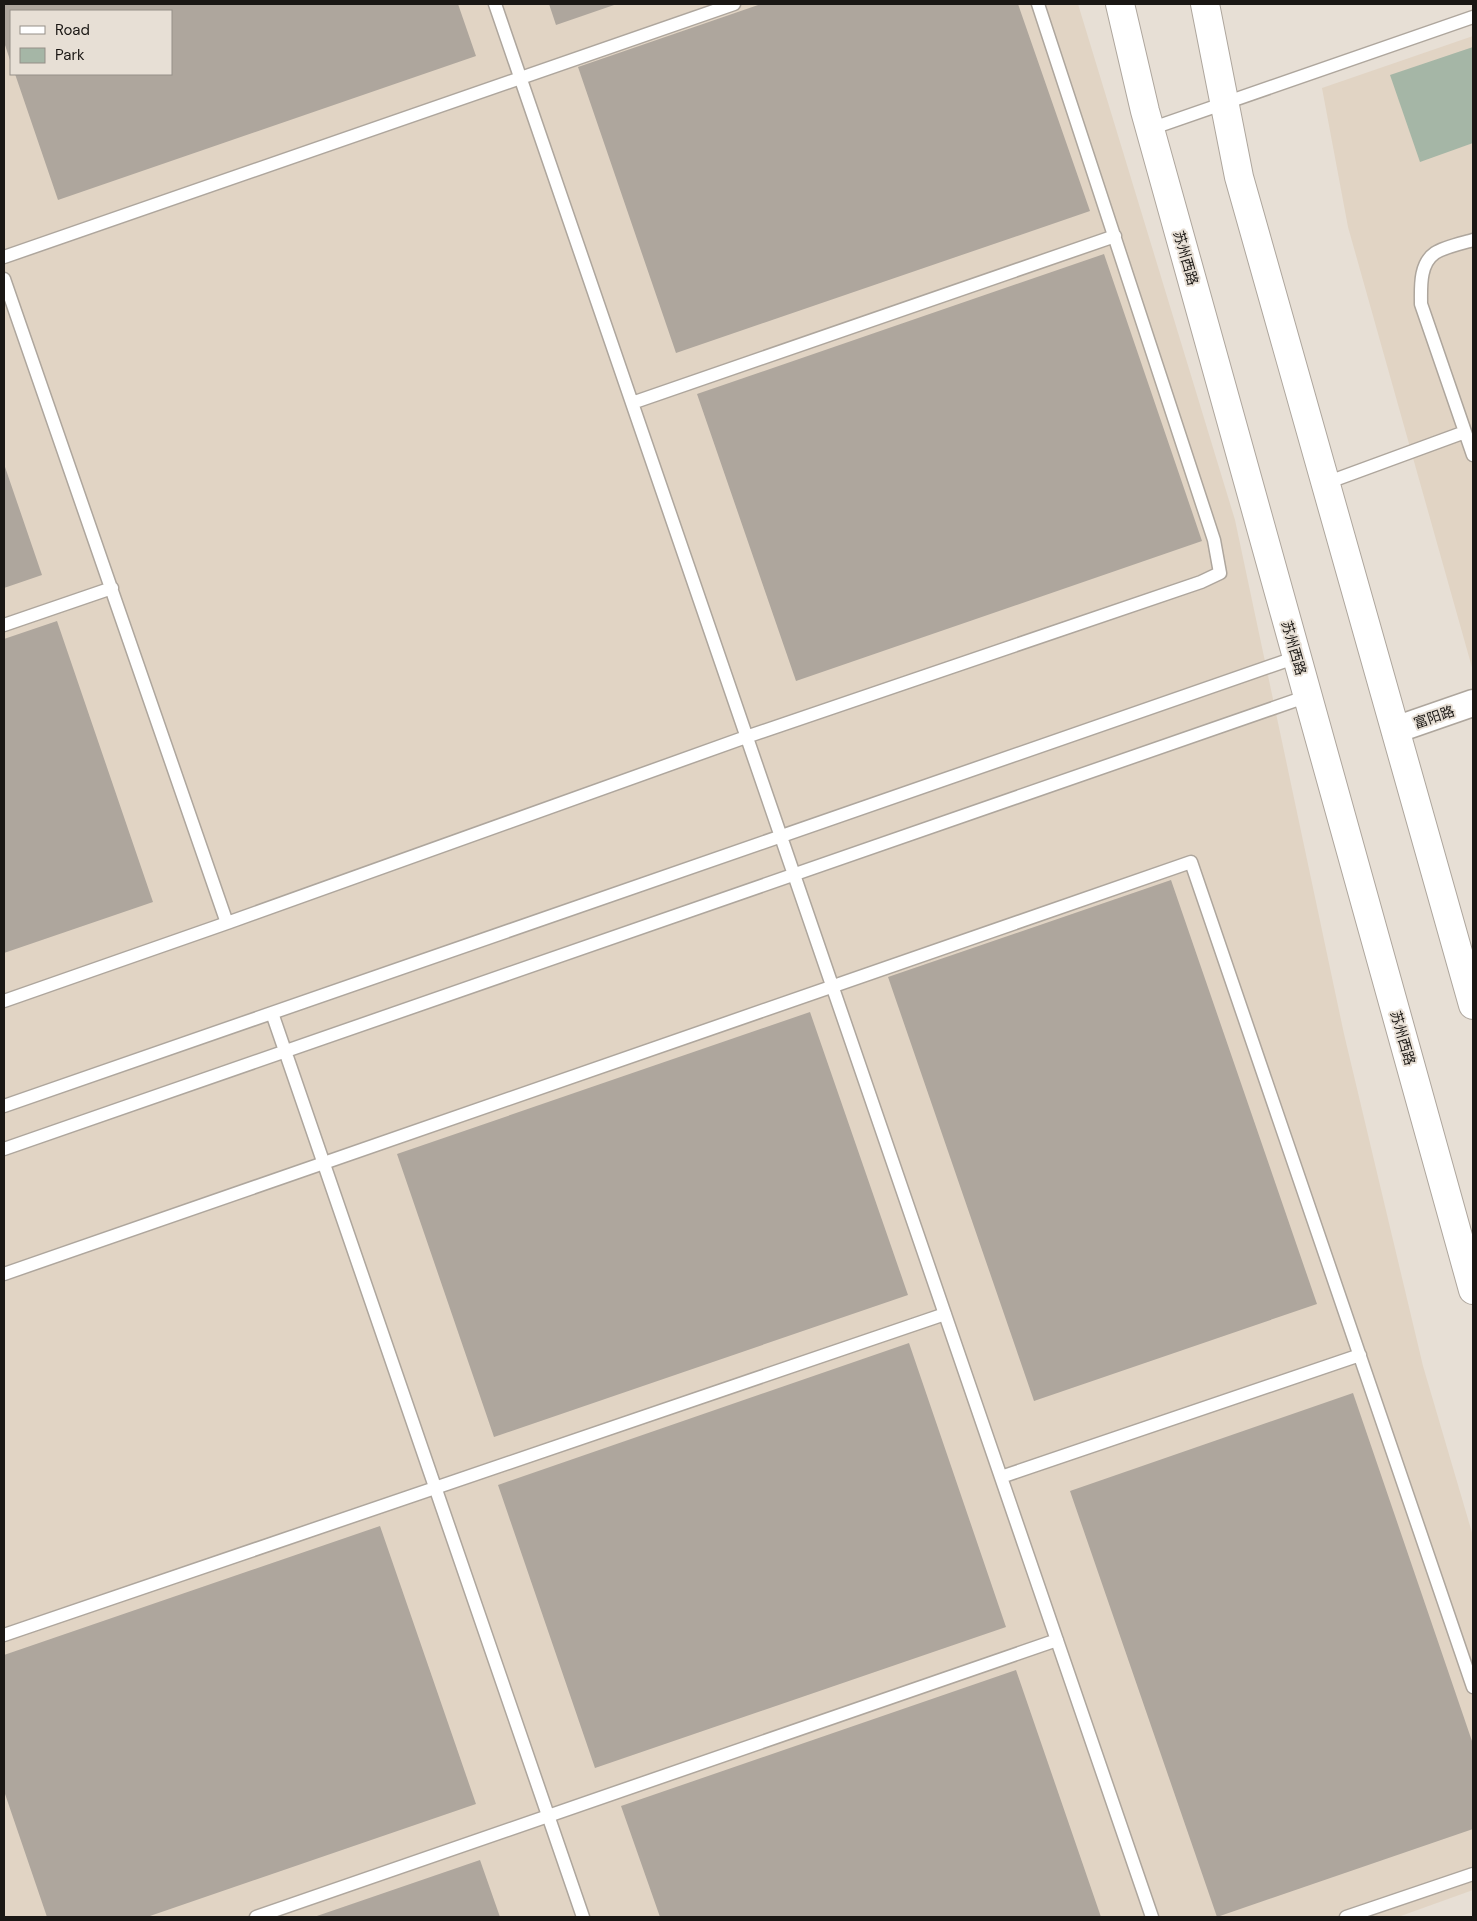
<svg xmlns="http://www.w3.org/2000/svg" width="1477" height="1921" font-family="'DM Sans','Noto Sans SC',sans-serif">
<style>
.built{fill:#e1d4c4;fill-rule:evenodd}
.green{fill:#a5b6a6}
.building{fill:#aea69d}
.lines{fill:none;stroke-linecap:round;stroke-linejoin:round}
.service-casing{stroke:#aea69d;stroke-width:15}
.minor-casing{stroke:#aea69d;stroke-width:29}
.secondary-casing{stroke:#aea69d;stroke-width:30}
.service{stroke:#fff;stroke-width:12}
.minor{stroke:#fff;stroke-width:26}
.secondary{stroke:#fff;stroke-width:28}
.labels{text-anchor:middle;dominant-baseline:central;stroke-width:4;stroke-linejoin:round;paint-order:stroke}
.street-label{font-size:14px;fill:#1a1714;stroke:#e7dfd5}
</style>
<rect width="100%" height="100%" fill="#e7dfd5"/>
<path class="built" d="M4,4H1078L1235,520L1344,1034L1423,1366L1473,1536V1890L1398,1917H4ZM11,11H171V74H11Z
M1473,36V671L1348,227L1322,88Z"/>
<path class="green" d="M1473,47V143L1420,162L1390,75Z"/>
<path class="building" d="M4,4H458L476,56L58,200L15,74H171V11H11V63L4,42Z
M549,4H617L556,25Z
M761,4H1018L1090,211L676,353L578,67Z
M1104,254L1202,541L796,681L697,394Z
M4,464L42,575L4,588Z
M57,621L153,902L4,953V639Z
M1171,880L1317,1304L1034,1401L888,977Z
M810,1012L908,1295L494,1437L397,1154Z
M909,1343L1006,1627L595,1768L498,1485Z
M1353,1393L1473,1744V1829L1217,1917L1070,1491Z
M380,1526L476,1804L147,1917H47L4,1791V1655Z
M1016,1670L1101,1917H660L621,1806Z
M480,1860L500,1917H314Z"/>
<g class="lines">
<g class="service-casing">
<path id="service" d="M495,4L1152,1917
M1150,129L1473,17
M1473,240C1463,243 1444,247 1435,253C1419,264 1421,288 1421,304L1473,455
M4,257L734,4
M4,279L227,923L4,1001
M632,403L1115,236
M1326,483L1465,432
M4,625L112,588
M227,923L746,737L1201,582L1220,573L1214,540L1038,4
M272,1013L583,1917
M4,1106L1297,657
M4,1149L1308,696
M4,1274L1191,862L1473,1687
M1001,1477L1360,1355
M4,1635L945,1314
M256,1917L1057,1640
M1346,1917L1473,1874"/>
</g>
<g class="minor-casing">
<path id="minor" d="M1395,730L1473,703"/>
</g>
<g class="secondary-casing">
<path id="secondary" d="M1120,4L1145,111L1473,1290
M1205,4L1239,177L1473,1005"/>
</g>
<use href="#service" class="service"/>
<use href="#minor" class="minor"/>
<use href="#secondary" class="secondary"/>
</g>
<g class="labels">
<g class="street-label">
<text transform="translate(1186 258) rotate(74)">苏州西路</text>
<text transform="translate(1294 648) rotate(74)">苏州西路</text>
<text transform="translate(1434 717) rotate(-19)">富阳路</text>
<text transform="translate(1403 1038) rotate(74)">苏州西路</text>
</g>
</g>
<rect width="1477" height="1921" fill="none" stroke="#1a1714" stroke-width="10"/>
<rect x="10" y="10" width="162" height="65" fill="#e7dfd5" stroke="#958f88"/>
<rect x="20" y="26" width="25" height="8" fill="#ffffff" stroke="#958f88"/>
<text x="55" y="35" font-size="15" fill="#1a1714">Road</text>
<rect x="20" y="48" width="25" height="15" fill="#a5b6a6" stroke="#958f88"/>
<text x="55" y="60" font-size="15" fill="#1a1714">Park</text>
</svg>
